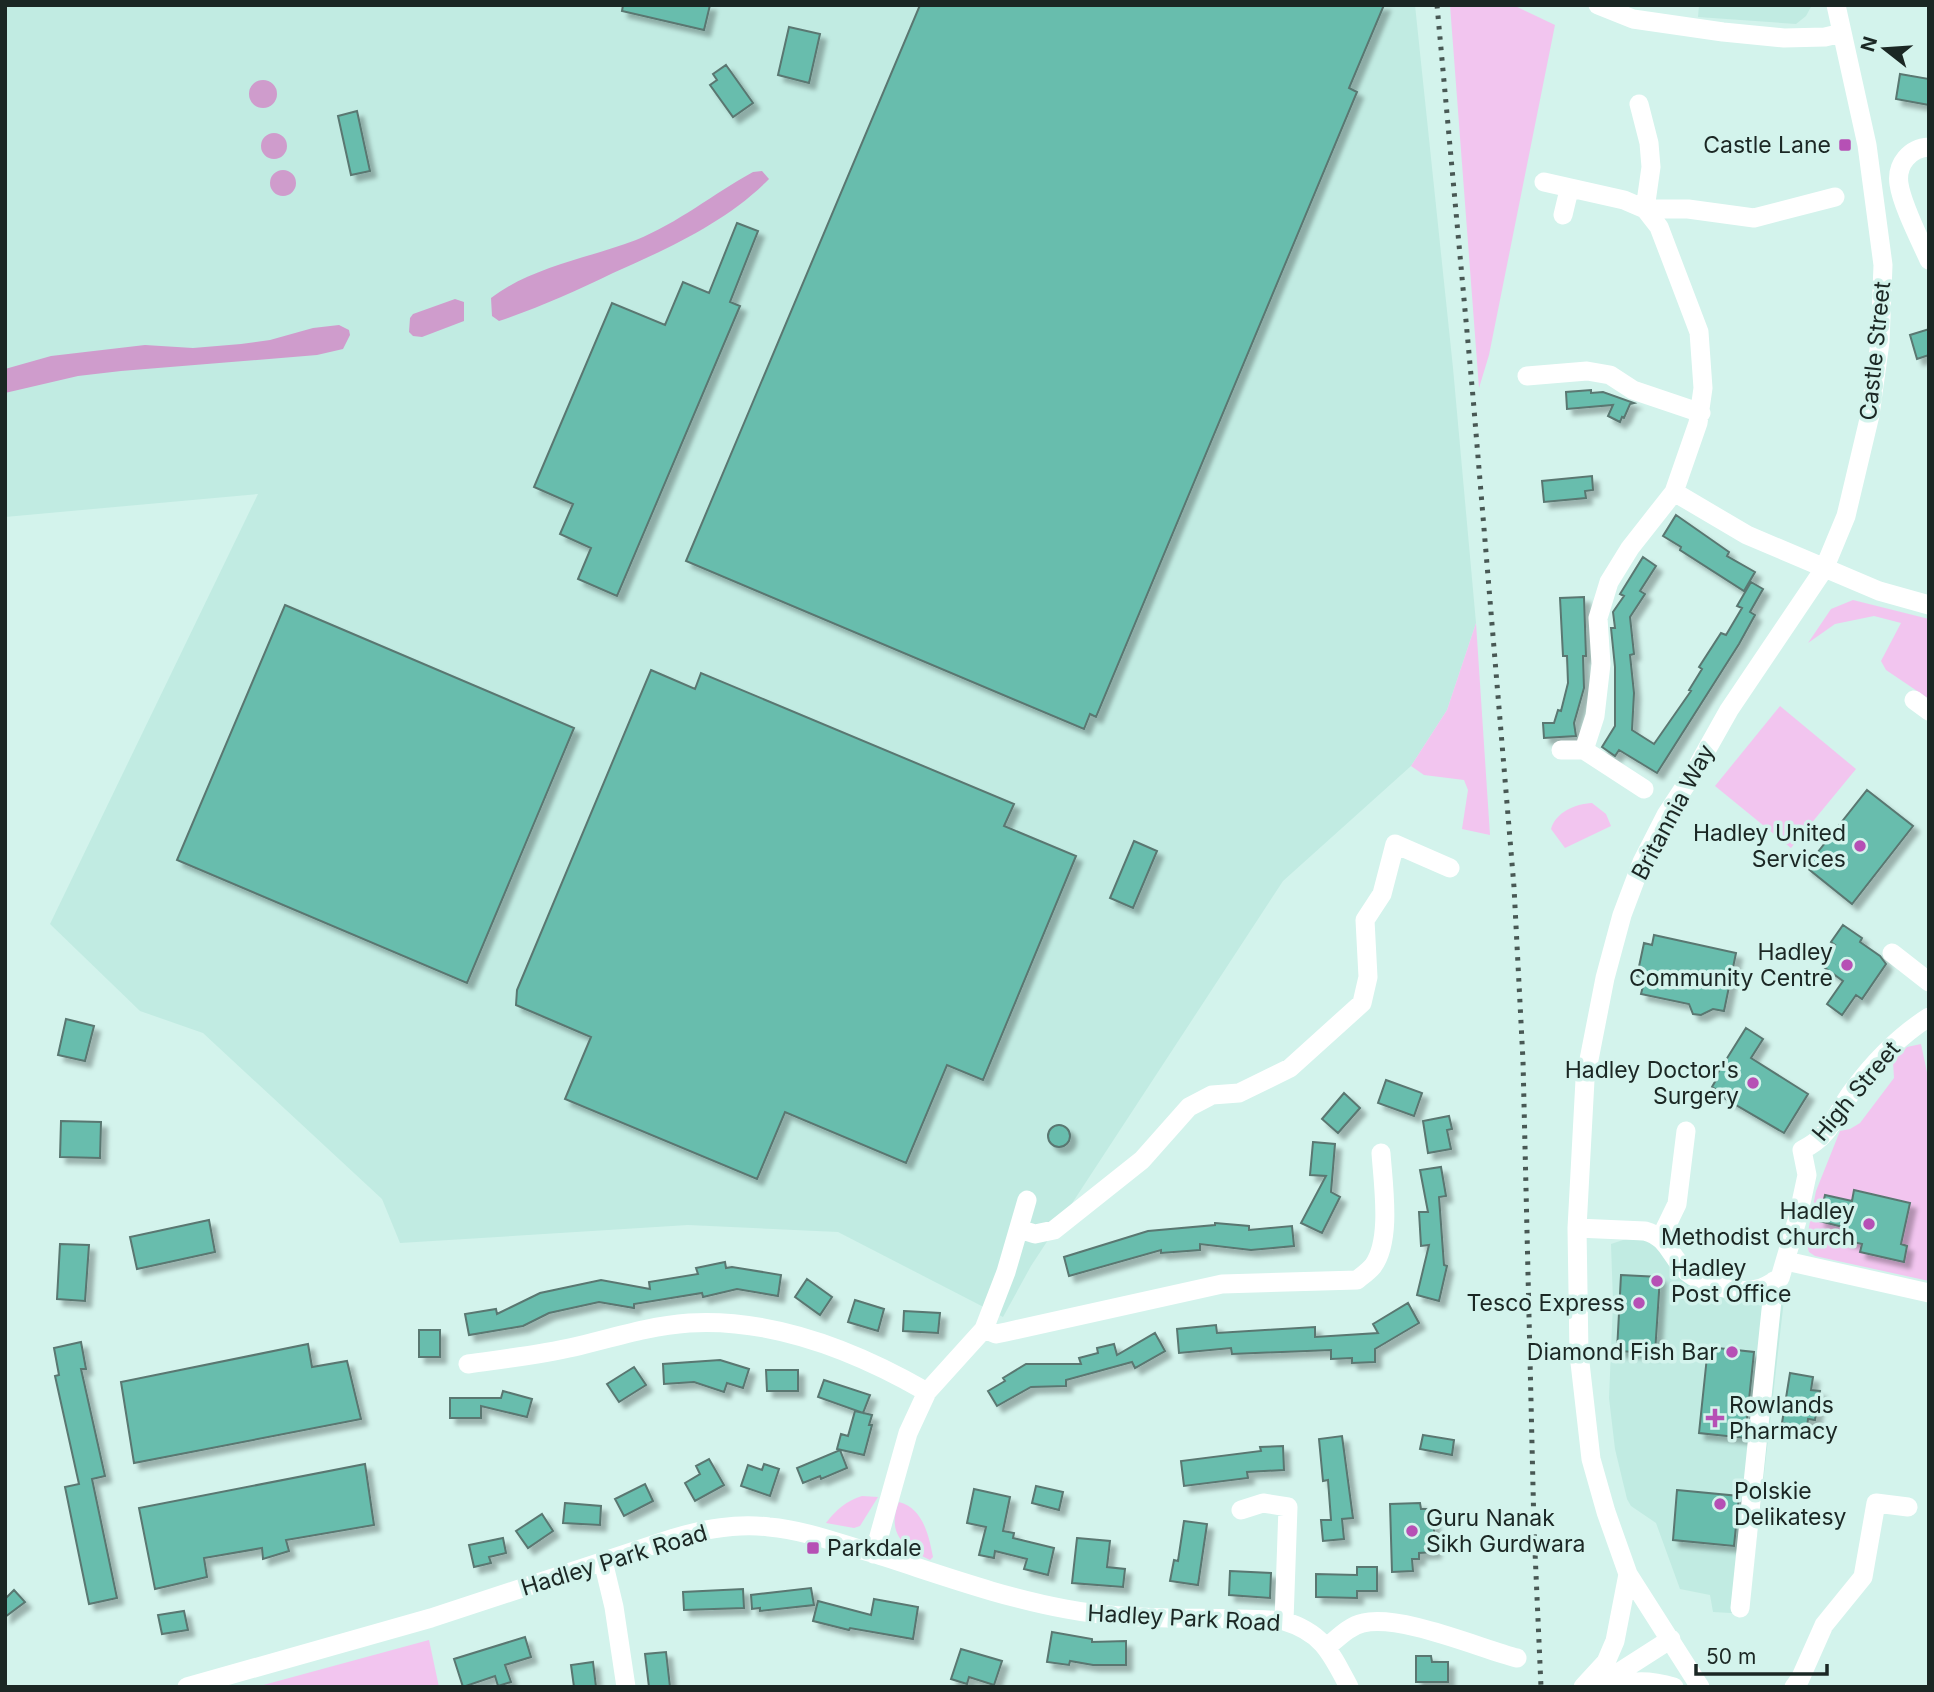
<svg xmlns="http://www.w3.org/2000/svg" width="1934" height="1692" font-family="Inter,sans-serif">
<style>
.built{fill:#c1ebe2}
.green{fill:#f2c5ef;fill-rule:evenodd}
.water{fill:#cf9ccc}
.building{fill:#67bdad;stroke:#5a7771;stroke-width:2;filter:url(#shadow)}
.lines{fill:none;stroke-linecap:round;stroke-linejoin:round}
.minor{stroke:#fff;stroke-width:19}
.rail{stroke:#485854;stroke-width:5;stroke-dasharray:3.5 7;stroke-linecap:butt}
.poi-dot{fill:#b650b5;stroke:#d3f3ec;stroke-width:2.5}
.labels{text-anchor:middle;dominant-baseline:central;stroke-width:7;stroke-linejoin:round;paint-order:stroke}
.poi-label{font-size:23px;fill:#1b2724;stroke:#d3f3ec;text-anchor:end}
.street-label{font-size:23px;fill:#1b2724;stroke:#d3f3ec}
</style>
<defs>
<filter id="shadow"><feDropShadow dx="6" dy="6" stdDeviation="2" flood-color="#0004"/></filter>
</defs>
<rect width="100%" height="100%" fill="#d3f3ec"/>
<path class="built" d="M5,5H1415L1453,368L1476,623L1447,710L1411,766L1283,881L1031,1266L1003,1317L838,1232L688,1225L400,1243L382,1199L203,1033L140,1011L50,924L258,494L5,517Z
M1699,5H1812L1806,16L1796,24L1698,17Z
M1626,1239L1648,1241L1665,1252L1686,1281L1706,1295L1765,1301L1785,1291L1748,1614L1713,1612L1710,1595L1680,1589L1656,1523L1631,1506L1627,1499L1615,1449L1609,1398L1613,1302L1611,1244Z"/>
<path class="green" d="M1450,5H1513L1555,25L1489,355L1479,388Z
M1853,600L1929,619V699L1886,670L1881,661L1901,623L1874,616L1835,624L1808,643L1831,609Z
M1476,623L1490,835L1462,829L1468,790L1464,780L1424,775L1411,766L1447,710Z
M1780,706L1856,769L1791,848L1715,786Z
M1592,803L1606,814L1611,826L1565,848L1551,829C1556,812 1575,804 1592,803Z
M1921,1044L1929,1082V1281L1815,1256L1809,1252L1806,1242L1816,1191L1840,1131L1850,1129L1860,1123L1894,1078L1893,1062L1907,1047ZM1855,1190L1910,1204L1901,1244L1907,1246L1903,1262L1861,1252L1862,1244L1844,1240L1847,1228L1819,1221L1825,1195L1852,1201Z
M862,1496L878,1497L860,1526L854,1528L826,1523C836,1510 846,1501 862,1496Z
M899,1502C923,1508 929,1536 933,1557L930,1560C904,1547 886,1534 899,1502Z
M429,1640L439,1687H256Z"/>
<path class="water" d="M249 94a14 14 0 1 1 28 0a14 14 0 1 1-28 0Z
M261 146a13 13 0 1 1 26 0a13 13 0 1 1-26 0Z
M270 183a13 13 0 1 1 26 0a13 13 0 1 1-26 0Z
M762,171L769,179C727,222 667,249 613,273C576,291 538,308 499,321L492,316L491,298C531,267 589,258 636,240C678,223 713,194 753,172Z
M455,299L464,302V321L422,337L413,336L409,332L410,318L413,314Z
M339,325L349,330L350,335L343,349L317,355L121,371L78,376L5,393V369L51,356L145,345L193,348L241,344L270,340L313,328Z"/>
<path class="building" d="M623,5H710L704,30L622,11Z
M920,5H1384L1349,88L1357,92L1096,717L1090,714L1084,729L686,561Z
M789,27L820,34L809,83L778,75Z
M726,65L753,103L733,117L710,85L717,80L713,74Z
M1900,74L1929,79V105L1896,99Z
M357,111L370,171L351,175L338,116Z
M737,223L758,231L730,302L740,306L617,596L578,579L591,548L560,534L573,504L534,487L612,303L665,325L683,282L709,293Z
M1929,329V355L1917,359L1910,335Z
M1591,390V393L1603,392L1634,403L1630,404L1624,418L1622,417L1620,422L1608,416L1613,405L1567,409L1566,392Z
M1592,476L1593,490L1585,491L1586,498L1544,502L1542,481Z
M1676,515L1729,552L1727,556L1755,572L1744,591L1680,550L1681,547L1663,536Z
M1643,557L1656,566L1640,591L1645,594L1630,617L1634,654L1630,655L1634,693L1632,730L1654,744L1691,691L1689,690L1702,669L1699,667L1721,633L1726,635L1742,608L1737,606L1751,582L1763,589L1750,612L1755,615L1739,644L1657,773L1619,750L1615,756L1602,747L1615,726V667L1611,628H1615L1613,612L1624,596L1620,594Z
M1584,597L1586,656H1583L1584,688L1574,723L1576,736L1544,738L1543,723H1554L1558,710L1561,711L1568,683L1567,656H1563L1560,598Z
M285,605L574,728L467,983L177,860Z
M651,670L695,689L701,673L1014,804L1004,826L1076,856L983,1080L947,1065L906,1163L785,1112L757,1179L565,1099L591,1037L516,1005L517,990Z
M1867,790L1913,826L1852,904L1806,867Z
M1134,841L1157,851L1133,908L1110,898Z
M1843,925L1862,938L1860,942L1880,956L1886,964L1862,999L1856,995L1842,1015L1827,1004L1843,981L1821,965L1835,945L1831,942Z
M1654,935L1736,953L1724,1011L1713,1009L1701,1015L1693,1014L1689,1004L1641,994L1645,978L1637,976L1644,943L1652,945Z
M66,1019L94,1026L85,1061L58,1055Z
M1746,1028L1763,1039L1751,1058L1808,1094L1784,1133L1724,1098L1725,1095L1712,1087L1716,1080L1714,1079Z
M1386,1080L1422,1093L1414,1116L1378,1103Z
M1344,1093L1360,1108L1338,1133L1322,1119Z
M1449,1116L1452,1129L1447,1130L1451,1149L1428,1153L1423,1121Z
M61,1121L101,1122L100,1158L60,1157Z
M1048 1136a11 11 0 1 1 22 0a11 11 0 1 1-22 0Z
M1313,1142L1335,1144L1331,1192L1340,1197L1322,1233L1301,1223L1326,1176L1310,1175Z
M1441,1167L1446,1196L1439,1197L1444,1265L1447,1266L1439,1301L1417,1295L1429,1245L1421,1246L1419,1212H1428L1420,1170Z
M1854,1190L1910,1203L1901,1244L1907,1246L1904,1262L1860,1252L1862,1244L1844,1240L1847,1228L1819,1221L1825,1195L1852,1201Z
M209,1220L215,1252L137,1269L130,1237Z
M1215,1223L1249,1226V1230L1292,1226L1294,1246L1251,1250L1200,1244V1250L1161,1253V1250L1069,1276L1064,1257L1148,1231L1215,1225Z
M60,1244L89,1245L85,1301L57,1299Z
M725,1262L726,1268L732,1267L781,1275L778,1296L737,1289L703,1297L702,1293L634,1304V1308L599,1302L549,1313L523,1326L469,1335L465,1314L496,1309L497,1314L540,1293L601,1280L650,1289L649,1282L698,1274L696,1268Z
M1621,1275L1660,1277L1655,1353L1617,1351Z
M807,1279L832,1297L820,1315L795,1297Z
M855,1300L884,1309L878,1331L848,1322Z
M1408,1303L1419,1323L1375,1349V1362L1352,1363V1358L1331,1359V1350L1232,1354L1231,1348L1179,1353L1177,1329L1216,1325L1217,1333L1315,1327V1337L1378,1333L1373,1324Z
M904,1311L940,1313L938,1333L903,1331Z
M419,1330H440V1357H419Z
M1155,1333L1165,1351L1135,1368L1132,1362L1066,1380V1386L1031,1387L997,1406L988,1391L1005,1381L1003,1378L1026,1364H1081L1079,1358L1098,1353L1097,1348L1114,1344L1117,1355Z
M81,1342L86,1369H81L105,1476L92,1479L117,1598L89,1604L65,1487L79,1484L55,1376L59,1375L54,1348Z
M308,1344L312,1367L347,1361L361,1419L134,1463L121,1382Z
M1708,1347L1754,1352L1745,1438L1699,1433Z
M720,1360L749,1369L743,1388L727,1383L724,1392L694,1382L664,1384L663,1364Z
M634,1367L646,1385L619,1402L607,1384Z
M766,1370H798V1391H767Z
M1790,1373L1813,1377L1811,1390L1820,1391L1815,1420L1808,1419L1807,1427L1782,1423Z
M824,1380L870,1395L863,1413L818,1397Z
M503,1391L532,1399L527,1417L481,1406V1418H450V1398H501Z
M855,1411L872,1415L869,1425H872L864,1455L837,1449L841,1434L848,1436Z
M1423,1435L1454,1440L1452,1455L1420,1449Z
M1342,1436L1353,1518L1342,1519L1344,1539L1323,1541L1321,1520H1331L1328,1480L1323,1481L1319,1439Z
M1283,1446L1284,1470L1247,1472L1248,1478L1184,1486L1181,1461L1261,1451L1260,1447Z
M840,1450L847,1468L821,1479L820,1476L803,1483L797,1468Z
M709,1459L724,1485L695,1501L685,1483L700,1474L696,1466Z
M365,1464L374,1525L286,1540L289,1551L263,1559L262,1548L204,1558L207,1577L155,1589L139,1508Z
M764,1464L779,1469L770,1496L741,1486L748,1465L762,1470Z
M645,1484L653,1501L624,1516L615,1499Z
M1036,1486L1063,1492L1059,1510L1032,1503Z
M974,1489L1010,1497L1003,1531L1014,1533L1013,1538L1054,1548L1048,1575L1024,1569L1027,1559L995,1551L994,1558L979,1555L986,1527L967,1523Z
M1677,1490L1739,1496L1734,1546L1673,1540Z
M565,1503L601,1506L600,1525L563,1523Z
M1420,1503L1421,1509H1433L1435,1552L1419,1553V1559H1412L1413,1571L1392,1572L1390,1504Z
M542,1514L553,1531L528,1548L516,1531Z
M1184,1521L1207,1524L1198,1585L1170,1581L1174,1560L1178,1561Z
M503,1538L506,1553L489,1557L491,1563L474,1567L469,1545Z
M1077,1538L1110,1541L1107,1567L1125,1569L1123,1587L1072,1583Z
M1357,1567H1377V1591H1357V1598L1316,1597V1574L1357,1575Z
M1230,1571L1271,1573L1270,1598L1229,1595Z
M811,1588L814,1605L760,1611V1608L752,1609L751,1595Z
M743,1589L744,1608L684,1610L683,1592Z
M14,1590L25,1602L5,1617V1599Z
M874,1599L918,1607L913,1639L850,1628L849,1630L813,1621L818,1601L871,1615Z
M184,1611L188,1630L162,1634L158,1615Z
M1052,1632L1092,1639V1642L1126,1641V1665H1093L1070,1661L1069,1665L1047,1662Z
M525,1637L531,1657L505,1665L511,1682L498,1686L495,1676L463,1687L454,1659Z
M961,1649L1002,1661L994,1685L969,1677L967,1684L951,1679Z
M666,1652L670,1687H649L645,1654Z
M1416,1656H1431L1432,1662H1448V1682H1416Z
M593,1662L596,1687H574L571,1665Z"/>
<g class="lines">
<path class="minor" d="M1598,5L1633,19L1723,32L1784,38L1825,37L1842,33
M1639,104L1649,143L1651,167L1645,209H1688L1754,218L1835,197
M1929,147C1910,148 1896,164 1899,184C1902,205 1920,240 1929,260
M1544,182L1624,200L1645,209L1659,227L1699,332L1703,388L1698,423L1674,492L1630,548L1609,582L1598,618L1601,664L1595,716L1584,750
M1563,215L1569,190
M1527,376L1587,371L1610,375L1633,390L1701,413
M1674,492L1747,535L1879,591L1929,605
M1914,700L1929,711
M1561,750H1584L1644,789
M1892,953L1929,982
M1577,1228L1645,1231C1667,1237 1669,1253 1683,1268C1698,1285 1739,1295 1761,1288C1767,1286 1774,1281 1780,1278L1798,1217L1807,1175L1802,1150C1833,1135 1835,1113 1854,1089C1874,1062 1901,1035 1929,1017
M1019,1229L1035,1234L1054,1230L1142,1160L1189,1107L1212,1095L1239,1093L1290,1068L1362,1003L1368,977L1365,920L1382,894L1395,844L1450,868
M1661,1237L1677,1204L1686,1131
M1786,1261L1929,1293
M984,1329L996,1334L1006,1332L1222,1284L1357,1280C1362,1276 1369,1271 1373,1266C1392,1240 1383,1184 1381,1153
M468,1364C503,1359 539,1355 574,1347C612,1338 649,1326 689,1323C773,1318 856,1351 927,1392
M1241,1510L1263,1503L1288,1507L1284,1621
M874,1554L908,1433L927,1392L984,1329L1006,1272L1027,1200
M603,1561L614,1607L626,1687
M1740,1608L1774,1281
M1327,1647C1338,1638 1349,1626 1363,1623C1400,1614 1479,1648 1517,1658
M187,1687L431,1618L674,1538C705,1529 736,1523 769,1527C804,1530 838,1543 872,1553C936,1573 1000,1597 1066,1609C1138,1623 1211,1615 1284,1621C1323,1633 1331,1653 1349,1687
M1583,1687L1606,1662L1615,1641L1628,1574
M1596,1687L1671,1639
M1613,1687C1632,1679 1654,1681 1674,1687
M1700,1687L1628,1574L1606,1512L1591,1459L1579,1354L1577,1228L1585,1080L1605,978L1622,915L1642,862L1666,815L1693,774L1729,710L1824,569L1846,516L1870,415L1880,342L1883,265L1867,145L1836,5
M1794,1687L1800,1679L1824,1625L1863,1577L1876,1503L1908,1507"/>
<path class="rail" d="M1437,5L1473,397L1514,887L1523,1061L1534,1529L1541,1687"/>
</g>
<g class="poi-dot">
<rect x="1838" y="138" width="14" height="14" rx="3.5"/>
<circle cx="1860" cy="846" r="7"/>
<circle cx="1847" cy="965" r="7"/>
<circle cx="1753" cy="1083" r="7"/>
<circle cx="1869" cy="1224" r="7"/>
<circle cx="1657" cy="1281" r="7"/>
<circle cx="1639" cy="1303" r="7"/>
<circle cx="1732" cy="1352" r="7"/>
<path d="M1711.5 1407.5h7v7h7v7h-7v7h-7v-7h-7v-7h7z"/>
<circle cx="1720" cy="1504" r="7"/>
<circle cx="1412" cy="1531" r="7"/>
<rect x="806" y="1541" width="14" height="14" rx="3.5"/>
</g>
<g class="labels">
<g class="poi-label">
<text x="1831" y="145">Castle Lane</text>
<text x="1846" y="833">Hadley United<tspan x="1846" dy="26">Services</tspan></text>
<text x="1833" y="952">Hadley<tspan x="1833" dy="26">Community Centre</tspan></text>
<text x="1739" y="1070">Hadley Doctor's<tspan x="1739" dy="26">Surgery</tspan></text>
<text x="1855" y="1211">Hadley<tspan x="1855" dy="26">Methodist Church</tspan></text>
<text x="1671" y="1268" text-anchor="start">Hadley<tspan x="1671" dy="26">Post Office</tspan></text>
<text x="1625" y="1303">Tesco Express</text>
<text x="1718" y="1352">Diamond Fish Bar</text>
<text x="1729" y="1405" text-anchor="start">Rowlands<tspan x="1729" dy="26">Pharmacy</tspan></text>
<text x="1734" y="1491" text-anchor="start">Polskie<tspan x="1734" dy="26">Delikatesy</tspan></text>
<text x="1426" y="1518" text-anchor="start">Guru Nanak<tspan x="1426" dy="26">Sikh Gurdwara</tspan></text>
<text x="827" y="1548" text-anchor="start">Parkdale</text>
</g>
<g class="street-label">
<text transform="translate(1875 351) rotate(-84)">Castle Street</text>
<text transform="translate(1673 812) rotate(-62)">Britannia Way</text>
<text transform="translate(1856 1091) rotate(-50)">High Street</text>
<text transform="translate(614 1560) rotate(-17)">Hadley Park Road</text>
<text transform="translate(1184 1618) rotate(3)">Hadley Park Road</text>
</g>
</g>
<rect width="1934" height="1692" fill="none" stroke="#1b2724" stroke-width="14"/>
<g transform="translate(1885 49) rotate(287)" stroke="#d3f3ec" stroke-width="5" paint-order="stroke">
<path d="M0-5L12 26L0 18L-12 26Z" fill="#1b2724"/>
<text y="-10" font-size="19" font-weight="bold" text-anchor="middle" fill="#1b2724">N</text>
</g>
<path d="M1696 1664v10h131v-10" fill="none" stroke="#1b2724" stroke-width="3.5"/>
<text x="1706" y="1664" font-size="21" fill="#1b2724" stroke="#d3f3ec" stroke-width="5" paint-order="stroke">50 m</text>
</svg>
